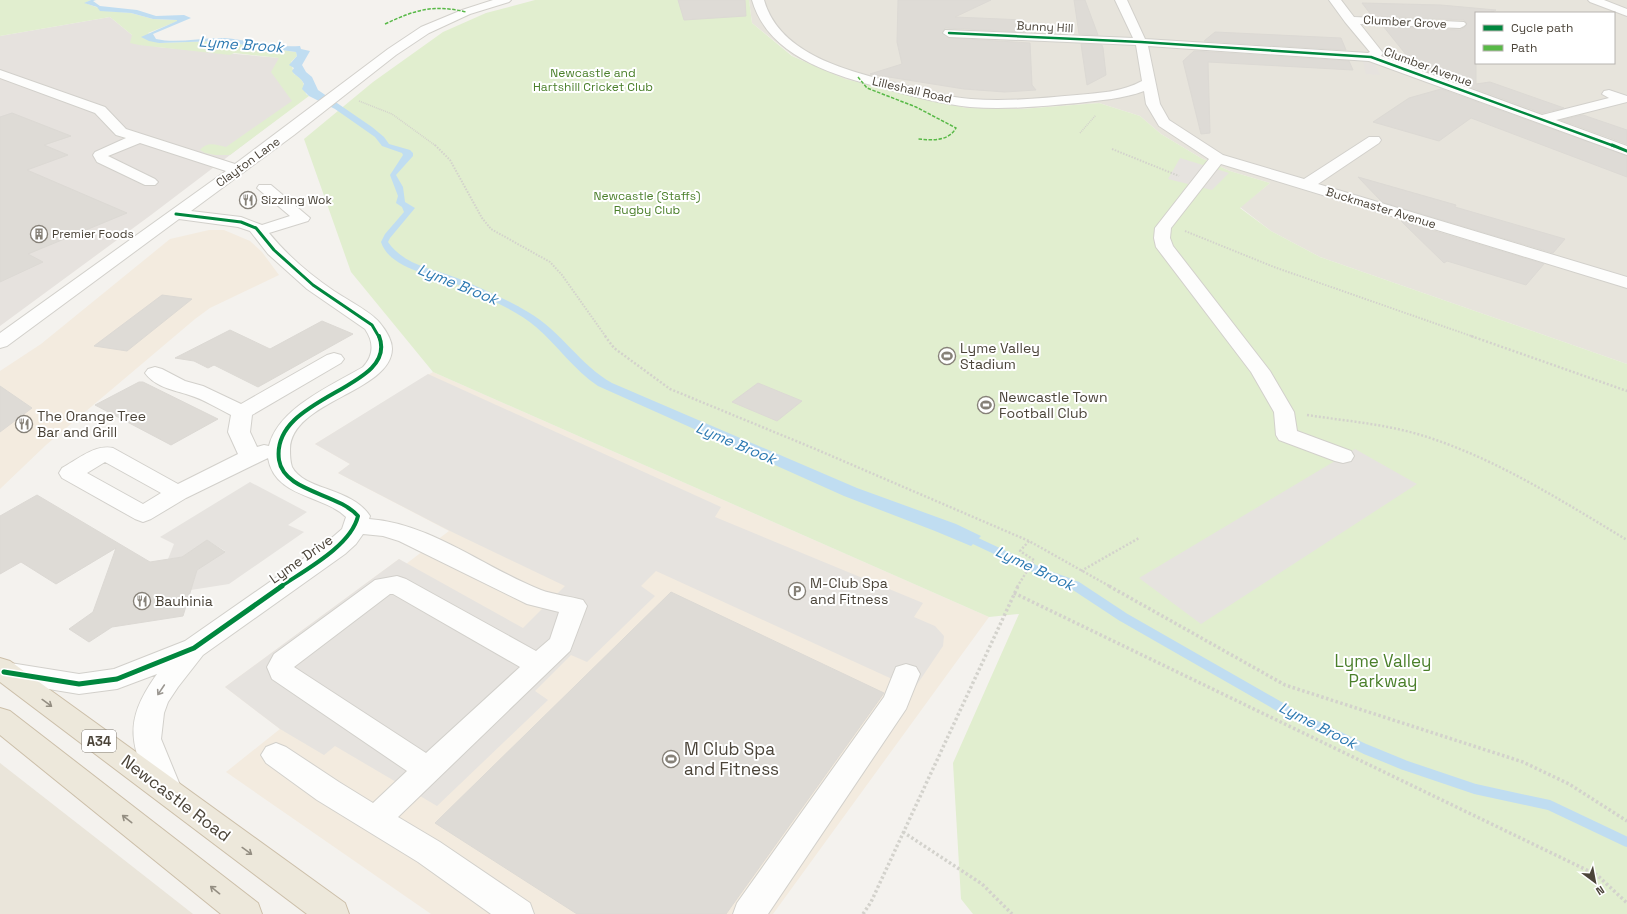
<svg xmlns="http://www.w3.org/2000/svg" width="1627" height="914" font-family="'Space Grotesk',sans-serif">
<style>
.residential{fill:#e7e4dc;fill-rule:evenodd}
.commercial{fill:#f3ebdf}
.industrial{fill:#e6e2de}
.education{fill:#eae5da}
.green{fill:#e1eecf}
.parking{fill:#e6e3df}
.water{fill:#c0ddf1}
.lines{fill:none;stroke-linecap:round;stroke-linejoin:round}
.stream-far1{stroke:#c0ddf1;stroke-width:8}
.stream{stroke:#c0ddf1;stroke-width:10}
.building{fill:#dedbd6;stroke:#dcd9d4}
.minor-casing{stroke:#d2d0cb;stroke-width:2}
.highway-casing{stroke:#ccbfa9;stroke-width:2}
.path-far3{stroke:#d3d2cc;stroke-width:1.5;stroke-dasharray:1 1;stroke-linecap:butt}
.path-far2{stroke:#d3d2cc;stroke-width:2;stroke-dasharray:1.5 1.5;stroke-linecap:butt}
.path-far1{stroke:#d3d2cc;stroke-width:2.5;stroke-dasharray:2 2;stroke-linecap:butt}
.path{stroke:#d3d2cc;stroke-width:3.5;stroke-dasharray:2.5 2.5;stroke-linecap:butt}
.minor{fill:#fdfdfc;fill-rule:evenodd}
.highway{fill:#ede8db;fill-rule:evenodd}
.quiet{stroke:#58b947;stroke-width:1.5;stroke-dasharray:3.5 1.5;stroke-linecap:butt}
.cycleway-far3-casing{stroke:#fff;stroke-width:4}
.cycleway-far2-casing{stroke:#fff;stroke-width:5}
.cycleway-far1-casing{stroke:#fff;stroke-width:6}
.cycleway-casing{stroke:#fff;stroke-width:8}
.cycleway-far3{stroke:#00873e;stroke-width:2.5}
.cycleway-far2{stroke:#00873e;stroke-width:3}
.cycleway-far1{stroke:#00873e;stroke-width:4}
.cycleway{stroke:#00873e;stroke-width:5}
.oneway{stroke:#9b9791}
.oneway2{stroke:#948e82}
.labels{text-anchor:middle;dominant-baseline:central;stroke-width:4;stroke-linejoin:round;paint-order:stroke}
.far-street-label{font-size:12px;fill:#4b4439;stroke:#fff}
.far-park-label{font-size:12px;fill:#4a7f2a;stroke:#fff}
.far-poi-label{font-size:12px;fill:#4b4439;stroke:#fff;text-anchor:start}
.shield{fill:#fff;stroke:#817c74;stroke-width:1}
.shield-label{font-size:13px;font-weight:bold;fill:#4b4439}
.poi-label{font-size:14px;fill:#4b4439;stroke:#fff;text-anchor:start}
.street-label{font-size:14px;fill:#4b4439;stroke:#fff}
.water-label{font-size:15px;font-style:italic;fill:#2e7ab2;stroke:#fff}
.near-park-label{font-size:17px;fill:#4a7f2a;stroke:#fff}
.near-poi-label{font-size:17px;fill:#4b4439;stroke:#fff;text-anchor:start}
.near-street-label{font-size:17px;fill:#4b4439;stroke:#fff}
</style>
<rect width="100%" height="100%" fill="#f4f2ee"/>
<path class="residential" d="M749,0H1627V364L1320,257L1271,231L1240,207L1270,183L1230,171L1201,158L1161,134L1140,116L1099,103L1021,109L966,108L844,79L793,56L752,23ZM1476,13H1614V63H1476Z"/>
<path class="commercial" d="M209,230H224L250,241L262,252L279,275L210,308L195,319L46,445L0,489V371L41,344L170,239Z
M433,372L989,617L773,914H431L226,772L280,729L225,687L399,559L406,564L449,531L338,473L350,464L315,444Z"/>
<path class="industrial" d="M110,17L132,35L157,47L280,58L297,104L151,215L0,326V36Z
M1363,61L1375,64L1380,75L1366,74Z"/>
<path class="education" d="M0,763L105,845L193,914H0Z"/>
<path class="green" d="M0,0H91L85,3L107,11L131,13L153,19L177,20L178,21L148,33L159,43L217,41L296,52L297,56L291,62L294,74C303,79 304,83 306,94L309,96L230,155H215L205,153L200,150C208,141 216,145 226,147L292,101L271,72L279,58L234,53L230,55L139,45L130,43L132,35L110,17L0,36Z
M535,0H749L752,23L792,56L845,79L966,108L1021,109L1099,103L1140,116L1161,134L1201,158L1230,171L1270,183L1240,208L1271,231L1320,257L1627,364V914H973L961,899L953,763L1019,614L989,617L433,372L351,272L304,139L373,82L443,32L486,13Z"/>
<path class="parking" d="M1180,158L1229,173L1212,190L1168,179Z
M428,374L721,507L715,517L923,603L914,617L935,626L944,636L943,646L914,689L656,571L641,586L655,596L587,662L571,655L535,691L548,700L437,806L335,746L324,755L280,729L225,687L399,559L523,628L565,586L450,531L338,473L350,464L315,444Z
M1355,449L1417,484L1201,624L1139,578Z
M250,482L307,512L288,525L304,532L229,584L191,590L197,570L225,551L207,540L182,557L168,559L174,544L160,537Z"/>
<path class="water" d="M91,0H96L93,1L100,6L137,10L156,16L184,15L191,18L153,34L156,39C178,44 201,37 224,38C249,40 274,48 300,46L301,49L310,51L302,65L306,72L312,77L318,90L372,127L384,137L389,144L410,150L413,153V156L396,175L403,187L405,202L415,208L390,238L388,242C405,266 432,268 457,278C481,288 506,299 528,312C561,331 580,365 612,383L857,488L956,524L981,536L971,546L935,531L844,496L598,386C574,370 558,346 536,327C518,311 483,296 461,286C436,275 390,270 381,242L385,234L404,212L402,207L396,203L398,196L390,175L403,155L402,153L382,146L375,137L335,109L309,96L302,89L304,84C301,77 295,76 292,71L294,68L289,65L297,56L296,52L217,41L159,43L149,41L141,37L177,21V20L153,19L131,13L100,11L97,7L84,3Z"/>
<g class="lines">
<path class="stream-far1" d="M967,537L1046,574L1069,582L1077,587"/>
<path class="stream" d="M1076,586L1123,617L1296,716L1365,749L1404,765L1475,789L1549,805L1627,842"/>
</g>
<path class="building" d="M678,0H745L746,16L684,20Z
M898,0H991L955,17L1024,20V32L945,28L942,33L949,38L1030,43L1032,85L1036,90L1005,92L964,89L870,74L902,64L897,42Z
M1074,0H1085L1098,35L1079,34Z
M1362,3L1441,5L1496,10L1490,13H1476V84L1490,82L1564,108L1542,113L1460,83L1472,80L1444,78L1416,67L1383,26L1460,30L1465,27L1467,23L1464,20L1372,16Z
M1215,32L1341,38L1346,50L1204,41Z
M1081,44L1102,45L1103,48L1106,75L1087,85Z
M1194,51L1349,61L1353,70L1208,62L1210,133L1201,134L1183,61Z
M1441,89L1627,156V177L1471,118L1439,141L1373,122L1409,98Z
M12,113L71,136L44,145L68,155L27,170L127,213L28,254L43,262L0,282V117Z
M1583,115L1627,130V144L1561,120Z
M1358,177L1456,205L1455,207L1565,239L1553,253L1382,202Z
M1401,221L1544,264L1526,285L1447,261L1444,263Z
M162,295L192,299L127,351L94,346Z
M322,321L353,334L258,387L214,365L208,368L194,361L175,358L230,330L270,349Z
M139,382H143L218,419L171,445L95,405Z
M758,383L802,401L777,421L732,402Z
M0,386L32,408L0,432Z
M37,495L150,562L182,557L207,540L225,552L197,570L183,616L112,627L89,642L69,629L93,612L116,548L56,584L21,562L0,574V516Z
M671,592L884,693L726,914H577L435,823Z"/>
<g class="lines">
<g class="minor-casing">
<path id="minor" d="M493,0H511L509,2L470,14L429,33L396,55L294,135L191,211L241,217L262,225L290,216L257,188L259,185H271L310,218L308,221L269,233C287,255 310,275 334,291C346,299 371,312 379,322C385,329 392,340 392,349C391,392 291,401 290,449C290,455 290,461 292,467C305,491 351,487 370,516L369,519C430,523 485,568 541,590C554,595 570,596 583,600L587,606L570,651L398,817L440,842L530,903L534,914H491L418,862L317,800L266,763L261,755L266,747L276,743L286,747L339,782L373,803L407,771L272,679L267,667L274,654L375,580L397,576L406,579L536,651L550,639L559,612L527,604L399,541L383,536L363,534L356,544L345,554L203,655L178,687L168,702L164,713L161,739L182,790L178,799L167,803L156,799C131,747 121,724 157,674L117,689L79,694L0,681V663L4,662L79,674L114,669L185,641L327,542L342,529L346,517C322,494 275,498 268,458L186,498L151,519L143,522L135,519L62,478L59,473L62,468C77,460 95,444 113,448L178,484L238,454L228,432L231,415C217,408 203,399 189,395C174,390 155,387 145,373L148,369L155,367L162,369L185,381L203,386L241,404L327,355L334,353L341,355L344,359L341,363L252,415L250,432L257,447L264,445L269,446C278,408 331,386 363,367C374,355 374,342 365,329L307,289L268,254L250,231L238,227L179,219L7,346L0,348V333L226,171L140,143L108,156L155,179L158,182L155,185H145L97,162L93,155L95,152L126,138L116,135L95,113L0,78V70L105,107L126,129L235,164L388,49L421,27L462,10ZM105,462L161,493L143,504L87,473ZM390,594H393L520,667L426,753L294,667Z
M752,0H764C780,56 850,71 899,84C923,90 946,97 971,99C1006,102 1042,98 1077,95C1099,93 1122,92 1142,81L1136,45L949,37L943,33L945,30L1133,38L1115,0H1127L1145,39L1368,53L1370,52L1345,22L1329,0H1341L1354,17L1464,22L1466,24L1464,26L1460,28L1360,24L1383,53L1381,56L1542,115L1609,98L1602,94L1604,91L1609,90L1627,96V102L1556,120L1627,146V155L1369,61L1148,46L1160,104L1169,120L1223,155L1304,179L1369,137H1379L1381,140L1379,143L1318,184L1627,277V288L1221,164L1171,228L1170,238L1173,246L1270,371L1294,412L1297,431L1351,451L1354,456L1351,461L1343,463L1335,461L1279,440L1276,435L1274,412L1251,372L1156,247L1154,238L1155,228L1209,159L1159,126L1146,104L1144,91C1123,99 1100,100 1078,103C1043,106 1006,110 970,107C942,104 916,97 890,90C838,76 769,59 752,0Z
M1588,0H1604L1627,9V16L1590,2Z
M906,664L916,667L920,674L906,709L768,914H733L737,903L884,697L896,667Z"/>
</g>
<g class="highway-casing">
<path id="highway" d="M0,658L10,661L345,903L349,914H307L0,682Z
M0,708L10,711L258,903L262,914H221L0,735Z"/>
</g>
<path class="path-far3" d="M359,101L392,114L436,146
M1080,133L1096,115"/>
<path class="path-far2" d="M435,145L450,160L482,218L491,229L550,262L562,275L606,337
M1112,149L1179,176
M1185,231L1274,267L1474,337"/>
<path class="path-far1" d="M605,336L614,348L670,389L813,448L1029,541L1111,587
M1471,336L1627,391
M1307,415C1346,421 1386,424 1424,436C1497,459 1562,501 1627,540
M1081,571L1139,538
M1017,587L1034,560L1020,551L1029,541"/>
<path class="path" d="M1109,586L1285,685L1523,762L1569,784L1627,821
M1014,593L1597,875L1627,903
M903,832L982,884L1012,914
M863,914L871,902L1018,586"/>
<use href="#minor" class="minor"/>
<use href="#highway" class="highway"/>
<path class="quiet" d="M385,24C415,10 433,4 466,12
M858,77L867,88L916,107L956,128C948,142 932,140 917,139"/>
<g class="cycleway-far3-casing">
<path id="cycleway-far3" d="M949,33L1141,42L1371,57L1614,146"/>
</g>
<g class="cycleway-far2-casing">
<path id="cycleway-far2" d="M1612,145L1627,151
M176,214L241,222L256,228L274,250L313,285L372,325L379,337"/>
</g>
<g class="cycleway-far1-casing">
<path id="cycleway-far1" d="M280,587C305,570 351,546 358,516C338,493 284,492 279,460C270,395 400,389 379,336"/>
</g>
<g class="cycleway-casing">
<path id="cycleway" d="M4,672L79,684L117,679L194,648L282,586"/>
</g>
<use href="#cycleway-far3" class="cycleway-far3"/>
<use href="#cycleway-far2" class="cycleway-far2"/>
<use href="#cycleway-far1" class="cycleway-far1"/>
<use href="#cycleway" class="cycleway"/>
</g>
<defs><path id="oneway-shaft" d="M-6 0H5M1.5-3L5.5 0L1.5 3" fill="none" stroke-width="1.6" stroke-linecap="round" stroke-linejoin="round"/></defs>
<use class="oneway" href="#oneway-shaft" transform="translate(161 690) rotate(124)"/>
<g class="oneway2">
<use href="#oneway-shaft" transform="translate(47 703) rotate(36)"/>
<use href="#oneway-shaft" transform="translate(127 819) rotate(-142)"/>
<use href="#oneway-shaft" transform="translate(247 851) rotate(36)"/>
<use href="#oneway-shaft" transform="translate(215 890) rotate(-141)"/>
</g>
<defs>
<g id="restaurant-ring" transform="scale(0.9)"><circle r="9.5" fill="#fff" stroke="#868178" stroke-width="1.5"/><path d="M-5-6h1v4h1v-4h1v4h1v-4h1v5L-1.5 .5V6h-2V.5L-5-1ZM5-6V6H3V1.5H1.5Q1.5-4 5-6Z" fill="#868178"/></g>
<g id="building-ring" transform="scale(0.9)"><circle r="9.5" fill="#fff" stroke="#868178" stroke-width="1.5"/><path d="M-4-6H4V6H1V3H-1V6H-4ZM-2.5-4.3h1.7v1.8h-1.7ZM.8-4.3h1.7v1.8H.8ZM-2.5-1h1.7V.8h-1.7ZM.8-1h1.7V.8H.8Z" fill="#868178"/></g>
<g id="stadium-ring" transform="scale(0.9)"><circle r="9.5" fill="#fff" stroke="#868178" stroke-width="1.5"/><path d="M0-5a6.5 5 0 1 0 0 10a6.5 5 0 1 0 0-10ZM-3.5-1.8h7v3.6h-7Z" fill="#868178"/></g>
<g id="parking-ring" transform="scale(0.9)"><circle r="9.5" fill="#fff" stroke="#868178" stroke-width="1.5"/><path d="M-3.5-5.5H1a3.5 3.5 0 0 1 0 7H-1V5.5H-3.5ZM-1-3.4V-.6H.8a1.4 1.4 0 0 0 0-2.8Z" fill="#868178"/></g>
</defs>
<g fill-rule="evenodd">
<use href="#restaurant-ring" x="248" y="200"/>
<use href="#building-ring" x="39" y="234"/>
<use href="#stadium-ring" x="947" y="356"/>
<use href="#stadium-ring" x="986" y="405"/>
<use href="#restaurant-ring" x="24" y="424"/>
<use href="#parking-ring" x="797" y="591"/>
<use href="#restaurant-ring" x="142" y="601"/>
<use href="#stadium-ring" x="671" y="759"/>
</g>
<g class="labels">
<g class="far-street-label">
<text transform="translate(1405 22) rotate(3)">Clumber Grove</text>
<text transform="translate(1045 27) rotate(3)">Bunny Hill</text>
<text transform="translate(1428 67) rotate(20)">Clumber Avenue</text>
<text transform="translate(912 90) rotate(13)">Lilleshall Road</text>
<text transform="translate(248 162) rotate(-36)">Clayton Lane</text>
<text transform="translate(1381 208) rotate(17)">Buckmaster Avenue</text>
</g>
<g class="far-park-label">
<text x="593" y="73">Newcastle and<tspan x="593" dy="14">Hartshill Cricket Club</tspan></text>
<text x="647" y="196">Newcastle (Staffs)<tspan x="647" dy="14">Rugby Club</tspan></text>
</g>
<g class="far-poi-label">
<text x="261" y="200">Sizzling Wok</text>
<text x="52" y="234">Premier Foods</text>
</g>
<rect class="shield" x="82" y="730" width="34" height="22" rx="3"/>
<g class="shield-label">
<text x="99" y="741">A34</text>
</g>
<g class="poi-label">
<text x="960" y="348">Lyme Valley<tspan x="960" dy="16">Stadium</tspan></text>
<text x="999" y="397">Newcastle Town<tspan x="999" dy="16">Football Club</tspan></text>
<text x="37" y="416">The Orange Tree<tspan x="37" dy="16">Bar and Grill</tspan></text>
<text x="810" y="583">M-Club Spa<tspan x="810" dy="16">and Fitness</tspan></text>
<text x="155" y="601">Bauhinia</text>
</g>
<g class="street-label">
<text transform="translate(301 559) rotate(-35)">Lyme Drive</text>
</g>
<g class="water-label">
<text transform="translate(241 44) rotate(4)">Lyme Brook</text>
<text transform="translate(458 284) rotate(22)">Lyme Brook</text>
<text transform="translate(736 443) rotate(23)">Lyme Brook</text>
<text transform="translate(1035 568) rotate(25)">Lyme Brook</text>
<text transform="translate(1318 725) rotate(27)">Lyme Brook</text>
</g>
<g class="near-park-label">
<text x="1383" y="661">Lyme Valley<tspan x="1383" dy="20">Parkway</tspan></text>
</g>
<g class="near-poi-label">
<text x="684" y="749">M Club Spa<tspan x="684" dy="20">and Fitness</tspan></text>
</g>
<g class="near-street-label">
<text transform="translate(176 798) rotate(37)">Newcastle Road</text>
</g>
</g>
<rect x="1475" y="12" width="140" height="52" fill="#ffffff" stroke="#b7b4b0"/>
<rect x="1483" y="25" width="20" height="6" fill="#00873e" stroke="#b7b4b0"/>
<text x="1511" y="32" font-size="12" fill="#4b4439">Cycle path</text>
<rect x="1483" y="45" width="20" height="6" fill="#58b947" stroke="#b7b4b0"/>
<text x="1511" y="52" font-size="12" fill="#4b4439">Path</text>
<g transform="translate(1595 882) rotate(148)" stroke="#ffffff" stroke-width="3" paint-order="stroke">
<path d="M0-3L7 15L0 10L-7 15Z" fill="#4b4439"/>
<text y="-6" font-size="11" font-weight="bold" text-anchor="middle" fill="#4b4439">N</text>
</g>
</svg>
